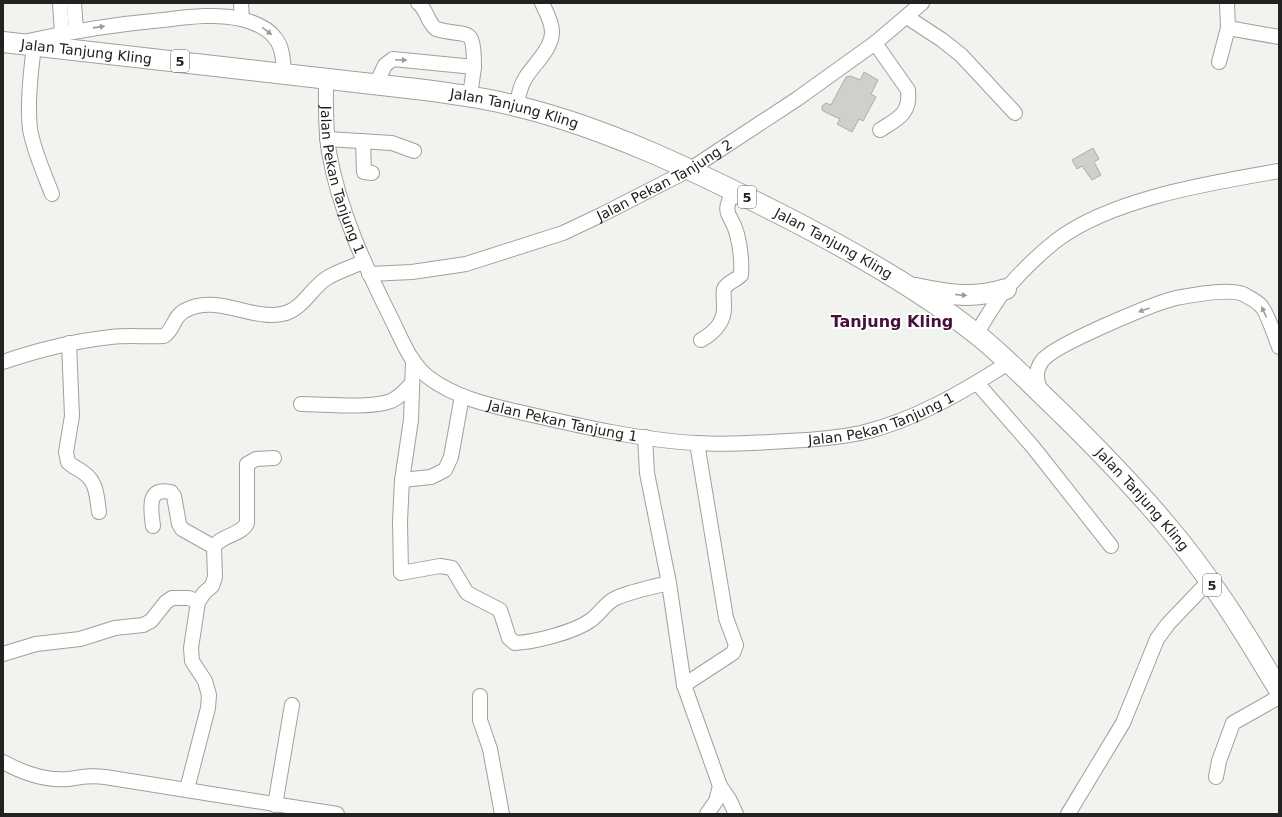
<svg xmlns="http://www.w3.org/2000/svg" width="1282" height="817" font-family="'DejaVu Sans',sans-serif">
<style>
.building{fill:#ced0cc;stroke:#adaeaa}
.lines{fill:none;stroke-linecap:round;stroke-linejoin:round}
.minor-casing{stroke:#9fa19d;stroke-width:16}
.highway-casing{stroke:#9fa19d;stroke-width:22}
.minor{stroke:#fff;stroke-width:14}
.highway{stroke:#fff;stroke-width:20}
.oneway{fill:#9c9c9b}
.labels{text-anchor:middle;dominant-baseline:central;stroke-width:4;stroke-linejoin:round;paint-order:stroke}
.shield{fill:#fff;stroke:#646564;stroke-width:1}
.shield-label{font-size:13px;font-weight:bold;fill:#222321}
.street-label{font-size:14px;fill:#222321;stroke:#fff}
.quarter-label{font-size:16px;font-weight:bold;fill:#47103c;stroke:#fff}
</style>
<rect width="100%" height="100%" fill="#f1f3ee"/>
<path class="building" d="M864,72L878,80L871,94L876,97L863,121L859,119L852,132L837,124L840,119L825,112L822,110V106L826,103L831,105L846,77L851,76L860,80Z
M1093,148L1099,159L1094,162L1101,175L1092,180L1082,166L1077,169L1072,160Z"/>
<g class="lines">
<g class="minor-casing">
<g id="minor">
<path d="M60,3L62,33"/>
<path d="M74,3L76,30"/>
<path d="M241,3L242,19"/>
<path d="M418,3C427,9 427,22 436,29C469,38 474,24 474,67"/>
<path d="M907,17L942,40L961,55L1015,113"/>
<path d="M1228,28L1279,37"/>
<path d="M28,41C73,31 117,24 163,20C188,17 216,13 241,19C253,22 268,28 275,38C283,47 283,61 284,73"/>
<path d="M875,43L908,90C911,114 897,119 880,130"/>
<path d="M34,45C31,72 27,102 30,129C34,152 44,173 52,194"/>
<path d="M1219,62L1228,28L1227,3"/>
<path id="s1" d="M326,78C326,103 325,128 329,152C339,210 365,266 391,318C401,338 410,363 428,377C457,399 493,406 528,414C580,426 645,441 698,443C727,445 757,443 787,441C811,440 836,438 861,433C913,421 963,392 1008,363"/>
<path d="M376,84L385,65L393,59L474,67L470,96"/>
<path d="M517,106C518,96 520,86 526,77C534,64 552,49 552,32C552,22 546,12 542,3"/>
<path d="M327,139L392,143L414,151"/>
<path d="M363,141L364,172L372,173"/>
<path id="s2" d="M369,274L412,272L466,264L563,233L601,215L689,170L797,99L875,43L922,3"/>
<path d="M976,334C986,319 995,301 1007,288C1022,271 1039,254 1057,240C1113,198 1211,183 1279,171"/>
<path d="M701,340C715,332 725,322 724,305C724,300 723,293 724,289C727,282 737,280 741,275C742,262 740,246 737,234C731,211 720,217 734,190"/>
<path d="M69,343L72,416L66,452L68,462C73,467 79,469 84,473C97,482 97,498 99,512"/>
<path d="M413,361L411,420L402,480L400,521L401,573L440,566L452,568L467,593L500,610L509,638L515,643C535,642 575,632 591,620C601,613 605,603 616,598C632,591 652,587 669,583"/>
<path d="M3,362C38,350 74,341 111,337C129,335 147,337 164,336C174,330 173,317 184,311C217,292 254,323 286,313C304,307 312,287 327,278C338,271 352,267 363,262"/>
<path d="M977,383L1033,447L1111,546"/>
<path d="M1041,393C1037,381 1034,372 1042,361C1053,345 1155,303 1176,298C1192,295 1229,288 1243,294C1248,297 1257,301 1261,306C1266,310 1276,339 1279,347"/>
<path d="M301,404C326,404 369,409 391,401C400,397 406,390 412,383"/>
<path d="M645,437L647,473L669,583L684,685L720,786L729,799L736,814"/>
<path d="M402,480L431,477L445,470L451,457L462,396"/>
<path d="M153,526C151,509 146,487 171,492L174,496L179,524L182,529L214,547"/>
<path d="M3,654L36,644L80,639L115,628L143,625L151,621L166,602L172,598H189L198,602"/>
<path d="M684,685L733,653L736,645L726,618L697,443"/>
<path d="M480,696V720L490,749L502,814"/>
<path d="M3,762C23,773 45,781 68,779C83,777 89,775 105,777L337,814"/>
<path d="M1216,777L1219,761L1233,723L1279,697"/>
<path d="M187,789L208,708L209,695L205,681L192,661L191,648L198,602L204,593L212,586L215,577L214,547C221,535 242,535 247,523V464L256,459L274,458"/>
<path d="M275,805L292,705"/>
<path d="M707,814L716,801L720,786"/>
<path d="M1068,814L1123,723L1157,639L1168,624L1209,581"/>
</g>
</g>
<g class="highway-casing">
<g id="highway">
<path id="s3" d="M3,42L425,90C456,94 486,98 516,106C607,128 693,170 776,212C843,246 917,287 975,333C1002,354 1030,383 1055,407C1092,443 1129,481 1163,521C1208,573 1244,631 1279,690"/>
<path d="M916,288C949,295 973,299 1006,289"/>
</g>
</g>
<use href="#minor" class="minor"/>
<use href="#highway" class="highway"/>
</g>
<defs><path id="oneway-solid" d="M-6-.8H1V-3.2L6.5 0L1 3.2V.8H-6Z"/></defs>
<g class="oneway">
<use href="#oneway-solid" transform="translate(99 27) rotate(-8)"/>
<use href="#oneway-solid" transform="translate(267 31) rotate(37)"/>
<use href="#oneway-solid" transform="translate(401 60) rotate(3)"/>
<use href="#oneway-solid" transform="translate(961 295) rotate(5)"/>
<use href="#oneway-solid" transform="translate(1144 310) rotate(160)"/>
<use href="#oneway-solid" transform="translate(1264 312) rotate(-115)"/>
</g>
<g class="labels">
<g class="shield">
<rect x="171" y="50" width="18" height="22" rx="3"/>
<rect x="738" y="186" width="18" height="22" rx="3"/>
<rect x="1203" y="574" width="18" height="22" rx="3"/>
</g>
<g class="shield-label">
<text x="180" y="61">5</text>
<text x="747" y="197">5</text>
<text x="1212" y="585">5</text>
</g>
<g class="street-label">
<text stroke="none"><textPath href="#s3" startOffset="84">Jalan Tanjung Kling</textPath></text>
<text stroke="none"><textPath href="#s3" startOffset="516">Jalan Tanjung Kling</textPath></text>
<text stroke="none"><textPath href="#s2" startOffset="314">Jalan Pekan Tanjung 2</textPath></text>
<text stroke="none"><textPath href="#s1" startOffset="104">Jalan Pekan Tanjung 1</textPath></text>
<text stroke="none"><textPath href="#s3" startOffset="864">Jalan Tanjung Kling</textPath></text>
<text stroke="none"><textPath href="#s1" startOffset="789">Jalan Pekan Tanjung 1</textPath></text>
<text stroke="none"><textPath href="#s1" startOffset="465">Jalan Pekan Tanjung 1</textPath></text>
<text stroke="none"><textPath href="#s3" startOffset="1268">Jalan Tanjung Kling</textPath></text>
</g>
<g class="quarter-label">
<text x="892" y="321">Tanjung Kling</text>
</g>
</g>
<rect width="1282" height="817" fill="none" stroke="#222321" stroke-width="8"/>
</svg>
